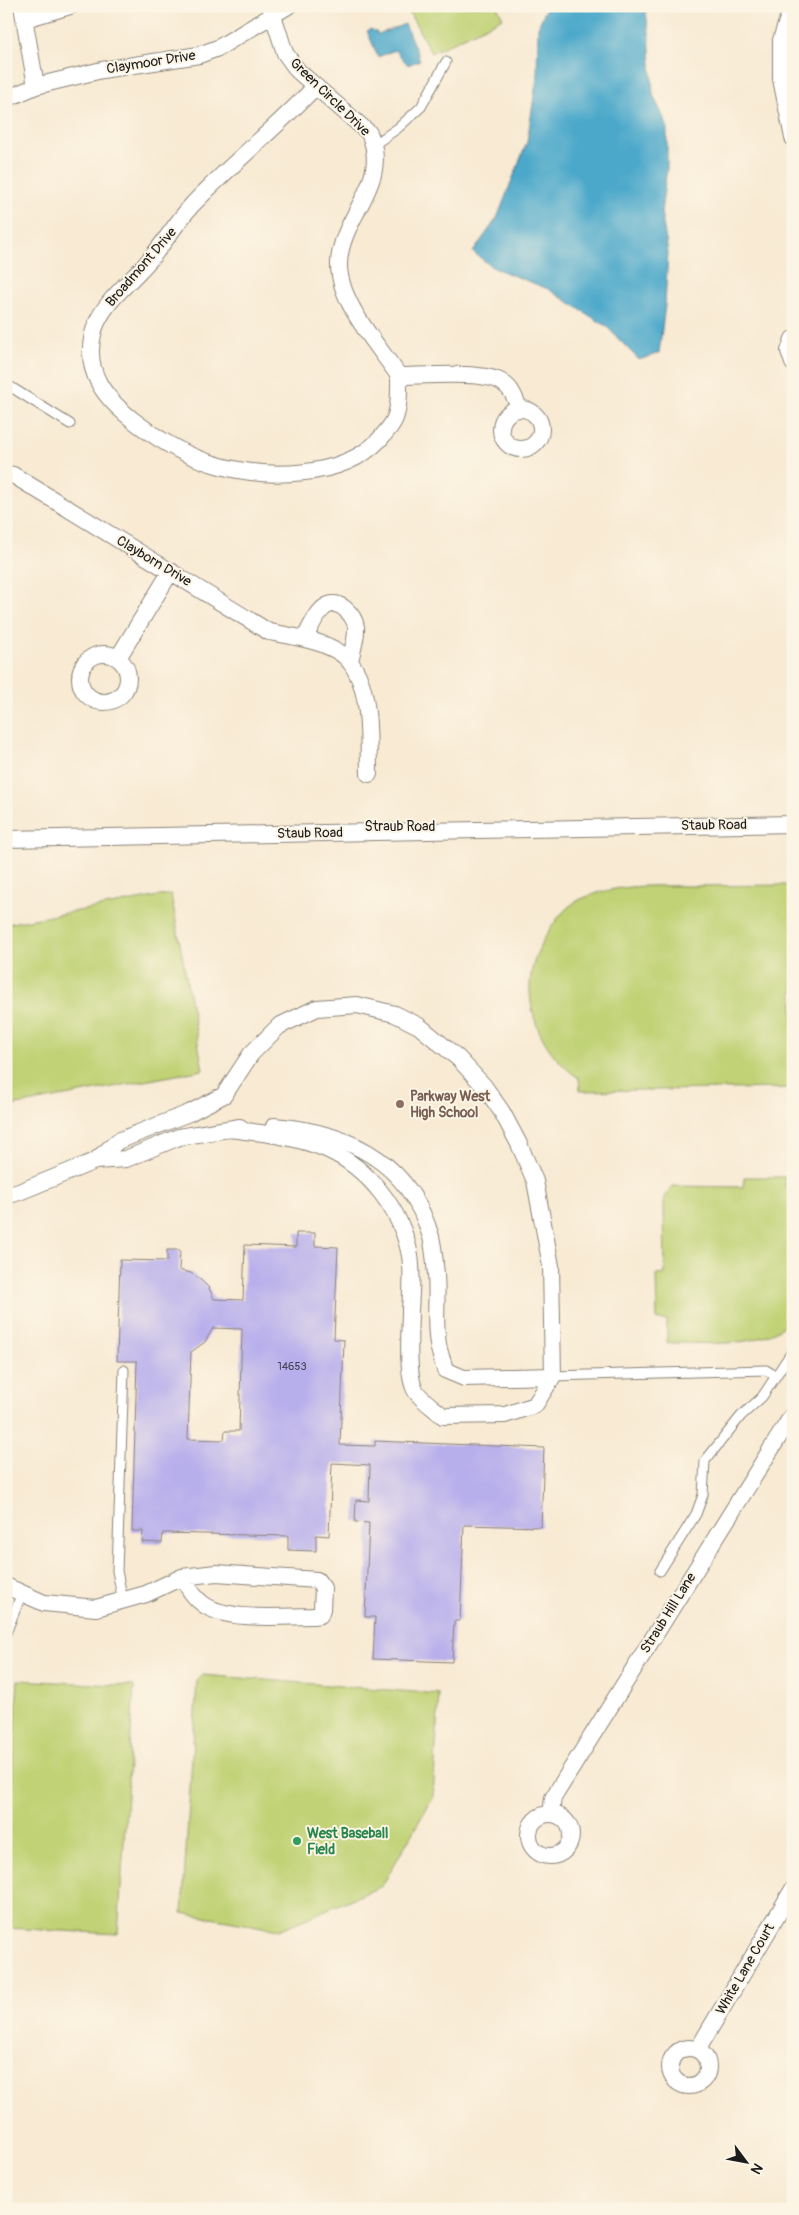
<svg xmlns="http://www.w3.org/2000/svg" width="799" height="2215" font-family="Pangolin,sans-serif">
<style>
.green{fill:#c0d275;stroke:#6e7748}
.water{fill:#4ba8ca;stroke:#346273}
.building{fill:#b7aeec;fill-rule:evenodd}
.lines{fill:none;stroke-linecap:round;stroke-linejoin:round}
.lane-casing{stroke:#8a8378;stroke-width:11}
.street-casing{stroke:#8a8378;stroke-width:18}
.lane{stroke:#fff;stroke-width:9}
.street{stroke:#fff;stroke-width:16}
.education-dot{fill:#8d6e63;stroke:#fcf5e5;stroke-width:2}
.leisure-dot{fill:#2e9e5b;stroke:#fcf5e5;stroke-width:2}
.labels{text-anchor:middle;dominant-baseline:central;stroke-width:4;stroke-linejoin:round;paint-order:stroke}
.number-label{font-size:11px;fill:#434050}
.street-label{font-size:14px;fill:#1c1c1c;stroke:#fcf5e5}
.education-label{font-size:14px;font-weight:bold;fill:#785e54;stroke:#fcf5e5;text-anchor:start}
.leisure-label{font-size:14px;font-weight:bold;fill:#27864d;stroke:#fcf5e5;text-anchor:start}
</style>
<rect width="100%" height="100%" fill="#fcf5e5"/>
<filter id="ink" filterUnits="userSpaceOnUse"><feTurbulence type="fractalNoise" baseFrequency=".02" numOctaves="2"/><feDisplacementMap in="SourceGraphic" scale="10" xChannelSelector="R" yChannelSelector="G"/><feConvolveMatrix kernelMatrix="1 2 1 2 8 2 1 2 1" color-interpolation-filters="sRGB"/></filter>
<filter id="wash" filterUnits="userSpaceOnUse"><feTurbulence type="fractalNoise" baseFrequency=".0096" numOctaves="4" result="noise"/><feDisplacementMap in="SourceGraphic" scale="20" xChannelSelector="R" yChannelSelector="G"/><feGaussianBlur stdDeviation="1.12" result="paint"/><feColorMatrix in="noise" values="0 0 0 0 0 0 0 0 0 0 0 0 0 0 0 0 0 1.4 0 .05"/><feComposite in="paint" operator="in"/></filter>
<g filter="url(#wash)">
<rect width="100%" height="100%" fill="#f8ead3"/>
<path class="green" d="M406,6H497L503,18L431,53Z
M793,885V1088L580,1091L579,1078C550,1059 532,1027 530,993C529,974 535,955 544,939C552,925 563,908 579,900C615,883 656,886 694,886C727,886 760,885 793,885Z
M171,894L203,1070L6,1107V924Z
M744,1177H785V1187H793V1318C761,1351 709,1342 667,1343V1320H657L656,1275L665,1274L664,1197L673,1186L743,1187Z
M203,1675L439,1694L433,1797L382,1886L279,1930L182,1913L197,1681Z
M18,1680L134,1686L118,1934L6,1928V1874Z"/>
<path class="water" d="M547,6H645L649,32L653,95L667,125V168L661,212L668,252L665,305L659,353L639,360L606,326L548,289L492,267L473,252L497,218L527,142L537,77L538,27Z
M405,24L420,60L408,65L395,50L378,57L367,31L371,29L379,34Z"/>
<g id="blocks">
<path class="building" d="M296,1233H315V1246L338,1247L334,1339L344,1340L340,1445L375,1446V1441L544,1448L541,1527L464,1525L460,1621H454L452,1662L373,1659L375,1617H365L369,1523L355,1522L356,1500L369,1501L370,1465L332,1463L329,1536L316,1535V1551L288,1550V1536L163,1533L162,1543L142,1542L143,1531H132L137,1361H117L120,1260L167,1261V1250H180L179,1270L191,1273L201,1280L209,1288L214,1299L243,1300L245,1245L296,1247ZM213,1328L242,1329L239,1431H225L224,1440L188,1439L191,1352L205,1342Z"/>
</g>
</g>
<g filter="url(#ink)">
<use href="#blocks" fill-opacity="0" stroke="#8a8378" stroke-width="1"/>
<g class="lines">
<g class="lane-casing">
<path id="lane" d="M375,144L398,128L421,107L446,62
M6,384L70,424
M553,1376L766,1370L776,1376
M660,1571L696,1514L703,1495L705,1461L741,1416L762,1397L793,1350
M123,1601L117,1571L124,1370
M6,1633L22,1593"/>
</g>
<g class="street-casing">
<path id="street" d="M22,6L36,86
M270,6L285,53L298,71L369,133C392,183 341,215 339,263C338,302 378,345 399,376
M792,6L781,40V79L793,138
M25,19L70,6
M315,87C276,128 231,164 192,205C175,224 162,247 144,266C127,285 102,304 94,330C82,373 106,400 138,424C162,442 188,457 217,465C265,479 342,479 379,440C385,433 394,424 396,415C400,403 399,389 399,376
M6,99L36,86L102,70L199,55L218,48L288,6
M793,339L789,351L793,363
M399,376C422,376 487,370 503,383C512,389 515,398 519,408
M501 429a20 20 0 1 1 40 0a20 20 0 1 1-40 0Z
M6,474L13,475L269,632C292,636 335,642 350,662C372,690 368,740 369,774
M305,638C312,624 324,593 344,608C350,613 355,619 356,627C357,638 352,651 350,661
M80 678a24 24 0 1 1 48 0a24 24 0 1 1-48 0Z
M118,658L171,571
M6,839L793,824
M274,1126C348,1132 409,1161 431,1237C434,1249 435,1263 436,1275C438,1298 434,1321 438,1344C439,1352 443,1361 445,1370L464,1378L553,1376
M95,1161L118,1141L189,1113L224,1095L251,1054L279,1026L317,1008L357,1005L395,1014L419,1026L458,1058L484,1086L502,1112L519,1144L535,1181L551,1266L553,1376L535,1405L505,1415L443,1416C434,1408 420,1399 415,1390C406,1374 410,1328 410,1310C411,1293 413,1274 410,1256C402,1211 369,1168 326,1149C295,1136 262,1133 229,1129
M6,1196L19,1192L95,1161L126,1159L179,1137L240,1127
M6,1586L44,1603L96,1608L146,1594L182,1577L216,1573L317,1580L323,1588L322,1609L320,1615L313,1616C284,1616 227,1622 203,1604C193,1597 188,1587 182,1577
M529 1835a21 21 0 1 1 42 0a21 21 0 1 1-42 0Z
M551,1814L553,1798L793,1414
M670 2067a19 19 0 1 1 38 0a19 19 0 1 1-38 0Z
M698,2049L793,1889"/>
</g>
<use href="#lane" class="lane"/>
<use href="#street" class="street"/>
</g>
</g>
<circle class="education-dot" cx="400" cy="1104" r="5"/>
<circle class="leisure-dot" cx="297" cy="1841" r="5"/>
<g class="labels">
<g class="number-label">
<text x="292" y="1366">14653</text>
</g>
<g class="street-label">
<text transform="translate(151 62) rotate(-9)">Claymoor Drive</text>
<text transform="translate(330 97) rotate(44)">Green Circle Drive</text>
<text transform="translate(141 267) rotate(-49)">Broadmont Drive</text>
<text transform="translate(154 561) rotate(31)">Clayborn Drive</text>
<text transform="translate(714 825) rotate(-1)">Staub Road</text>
<text x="400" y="826">Straub Road</text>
<text transform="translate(310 833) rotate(-1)">Staub Road</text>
<text transform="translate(668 1613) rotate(-58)">Straub Hill Lane</text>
<text transform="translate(745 1969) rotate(-60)">White Lane Court</text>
</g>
<g class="education-label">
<text x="410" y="1096">Parkway West<tspan x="410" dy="16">High School</tspan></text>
</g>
<g class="leisure-label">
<text x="307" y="1833">West Baseball<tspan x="307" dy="16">Field</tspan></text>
</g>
</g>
<rect width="799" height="2215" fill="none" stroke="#fcf5e5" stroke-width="25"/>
<g transform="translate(746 2162) rotate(122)" stroke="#fcf5e5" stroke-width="4" paint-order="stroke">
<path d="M0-4L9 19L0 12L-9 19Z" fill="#1c1c1c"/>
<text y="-8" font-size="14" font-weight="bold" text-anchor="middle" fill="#1c1c1c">N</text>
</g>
</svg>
